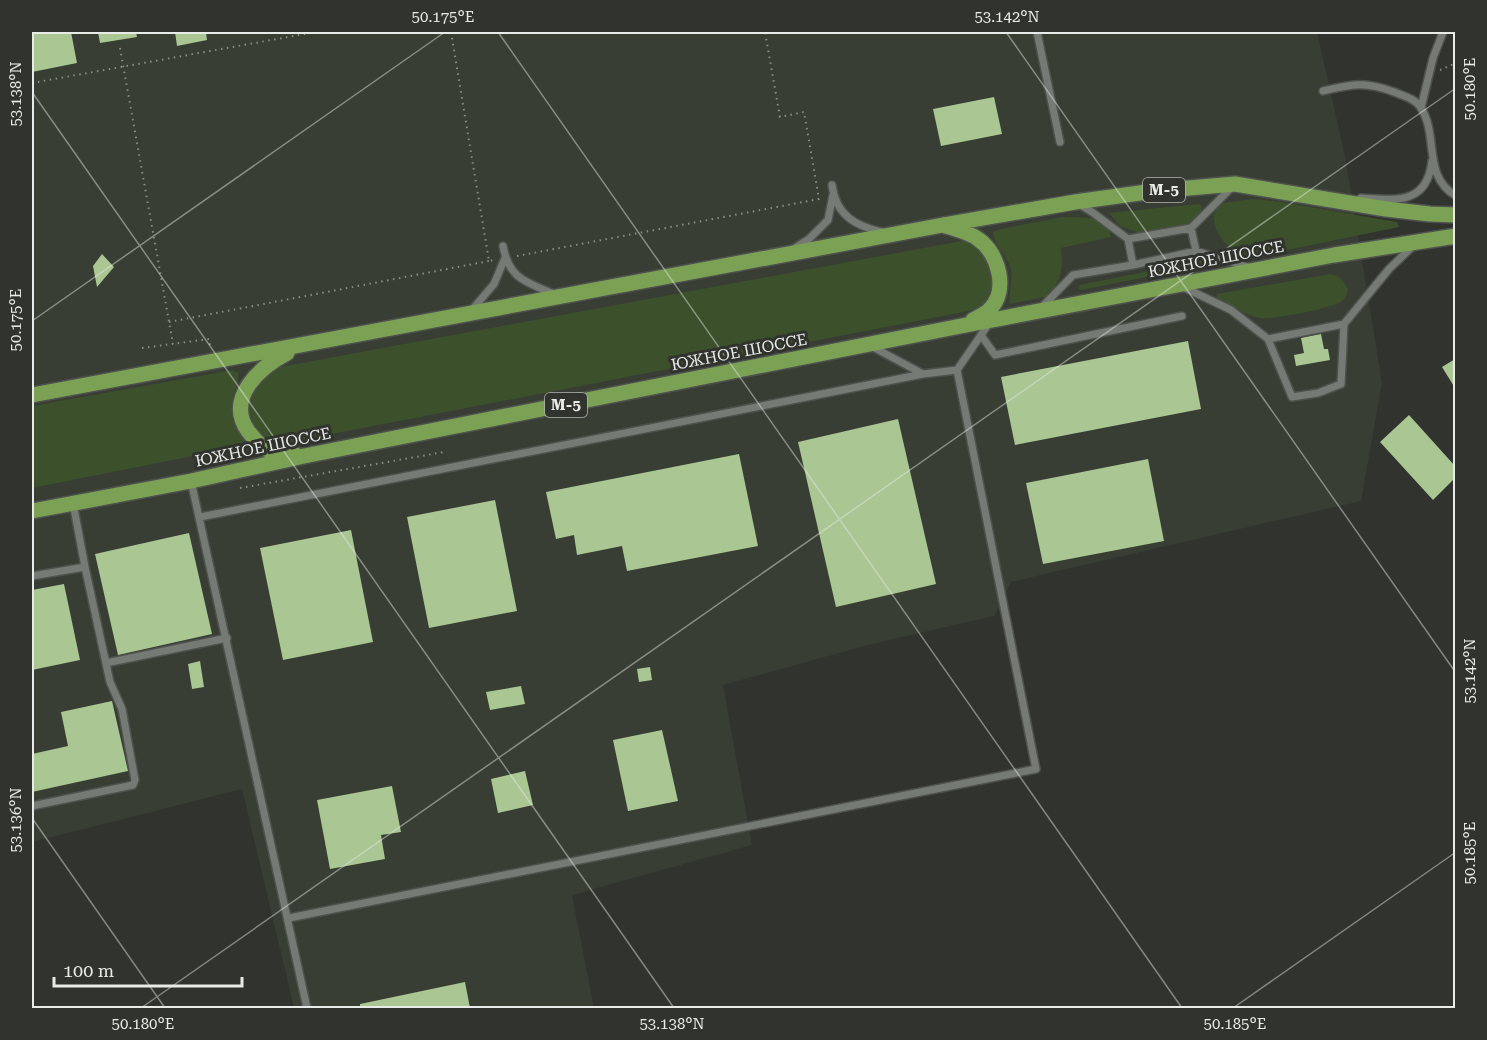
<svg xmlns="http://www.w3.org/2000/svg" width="1487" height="1040" font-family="'Roboto Serif',serif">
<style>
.built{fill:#383e34}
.green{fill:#3c512b}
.building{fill:#a9c693}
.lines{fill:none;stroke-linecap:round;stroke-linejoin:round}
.lane-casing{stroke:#4e514d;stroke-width:10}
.primary-casing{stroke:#4e514d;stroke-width:18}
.path{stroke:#8b8d89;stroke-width:2;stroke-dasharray:1.5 4.5;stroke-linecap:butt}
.lane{stroke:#767a74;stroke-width:7}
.primary{stroke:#7ba155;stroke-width:15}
.ticks{fill:none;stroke:#e9ebe8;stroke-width:1.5;stroke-opacity:0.45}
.labels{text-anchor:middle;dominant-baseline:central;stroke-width:6;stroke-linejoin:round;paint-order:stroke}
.shield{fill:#30332e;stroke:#b2b4b0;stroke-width:1.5}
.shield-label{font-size:15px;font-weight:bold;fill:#e9ebe8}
.street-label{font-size:16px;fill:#e9ebe8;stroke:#30332e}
.neatline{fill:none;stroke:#e9ebe8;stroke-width:2}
.ticks-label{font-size:15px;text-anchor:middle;fill:#e9ebe8}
</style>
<rect width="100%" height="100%" fill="#30332e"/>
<path class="built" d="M32,32H1317L1345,156L1382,383L1361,501L1011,582L994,616L872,644L723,685L752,845L572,895L594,1008H294L242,789L32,842Z"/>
<path class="green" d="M1252,199L1281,202L1397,222L1399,227L1258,256C1252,256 1245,256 1239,254C1224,247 1201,216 1223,204C1230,201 1243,201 1252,199Z
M1199,204L1202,207L1198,218L1192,223L1140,233L1120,226L1109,213Z
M1063,217C1081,218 1109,214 1111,237L1061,248C1063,269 1062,278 1049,296L1010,304C1008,291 1014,279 1010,266C1005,253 994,246 993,232L1001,229Z
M962,241C987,246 988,262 997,283L984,308L280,444C247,434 240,400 263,375C267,371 274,369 280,367Z
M1200,261L1205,263L1203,266L1081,290L1078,289L1080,285Z
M1331,274L1340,277L1348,289C1347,294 1346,298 1342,301C1334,308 1271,320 1260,318C1245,315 1231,306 1217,299V294Z
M233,370L238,373C240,382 235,388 233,396C229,414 238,432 248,445L32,488V406Z"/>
<path class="building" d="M32,32H71L77,63L32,72Z
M98,32H136L137,37L100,43Z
M175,32H206L207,40L177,46Z
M994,97L1002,134L941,146L933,109Z
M102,254L114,267L97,287L93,266Z
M1321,334L1324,349H1328L1330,360L1296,366L1294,355L1304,353L1301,338Z
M1188,341L1201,409L1015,445L1001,377Z
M1455,359V388L1442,367Z
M1409,415L1455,466V478L1433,500L1380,442Z
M898,419L936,584L836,607L798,442Z
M739,454L758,546L627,571L622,546L577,555L574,535L556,539L546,492Z
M1148,459L1164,541L1043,564L1026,483Z
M495,500L517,611L429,628L407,517Z
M351,530L373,642L283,660L260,548Z
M189,533L212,634L118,655L95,554Z
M64,584L80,660L32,670V590Z
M200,661L204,687L192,689L188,664Z
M650,667L652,680L639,682L637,669Z
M521,686L525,704L490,710L486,692Z
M112,701L128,771L32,792V754L68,746L61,712Z
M662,730L678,801L628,811L613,740Z
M525,771L533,805L498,813L491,779Z
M392,786L401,832L381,835L385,859L330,869L317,800Z
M465,982L470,1008H360V1004Z"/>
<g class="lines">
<g class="lane-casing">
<path id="lane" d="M1037,32L1060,142
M1323,91C1351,84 1366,81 1394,92C1404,96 1416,99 1421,108C1439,136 1422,176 1456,196
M1421,108L1433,58L1443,32
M832,185C836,215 855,226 882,232
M1361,198C1396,200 1427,205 1432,161
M1079,204L1092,212L1128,239L1133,265
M1191,228L1196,251
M1128,239L1191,228L1231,188
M503,246C509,279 526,282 554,294
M795,248L809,239L828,220L833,195
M1183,287L1231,310L1268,339L1344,324L1389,269L1413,246
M1041,308L1073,275L1133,265L1196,251L1248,267
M471,311L494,284L505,258
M981,335L995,355L1182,316
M1268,339L1292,397L1318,393L1341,384L1344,324
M871,346L923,374
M191,481L307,1008
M200,517L923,374L957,370
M32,576L85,567L73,503
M106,663L227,638
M32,806L133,785L135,780L122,709L110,682L85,567
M289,918L1036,769L957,370L990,322"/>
</g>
<g class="primary-casing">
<path id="primary" d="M943,225C954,229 969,232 978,239C999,253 1009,292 989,310C985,314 978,317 973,320
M287,353C260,367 225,398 248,431C253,437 260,447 268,450C276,454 288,454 296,455
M32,395L943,225L1075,202L1154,191L1235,184L1386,209L1430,214L1456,215
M32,511L191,481L304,456L966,325L1334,255L1456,236"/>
</g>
<path class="path" d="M451,32L489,261L494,260
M120,48L173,344
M1440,70L1456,63
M32,83L316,32
M517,256L819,199L804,112L780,117L765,32
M169,322L489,261
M142,348L209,339L210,346
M240,488L444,452"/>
<use href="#lane" class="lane"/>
<use href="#primary" class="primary"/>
</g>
<path class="ticks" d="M498,32L1182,1008M1006,32L1456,673M32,92L674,1008M32,321L445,32M32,818L165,1008M141,1008L1456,88M1233,1008L1456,852"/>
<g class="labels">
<g class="shield">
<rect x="1143" y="178" width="42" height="24" rx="4.5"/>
<rect x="545" y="393" width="42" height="24" rx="4.5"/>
</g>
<g class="shield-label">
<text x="1164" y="190">М-5</text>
<text x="566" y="405">М-5</text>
</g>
<g class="street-label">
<text transform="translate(1216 259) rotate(-11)">ЮЖНОЕ ШОССЕ</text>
<text transform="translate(739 352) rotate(-11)">ЮЖНОЕ ШОССЕ</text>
<text transform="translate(263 447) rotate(-12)">ЮЖНОЕ ШОССЕ</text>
</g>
</g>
<rect width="1487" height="1040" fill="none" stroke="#30332e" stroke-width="66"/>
<path d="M54 977v9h188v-9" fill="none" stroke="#e9ebe8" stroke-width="3"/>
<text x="63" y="977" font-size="18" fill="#e9ebe8" stroke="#30332e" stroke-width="4.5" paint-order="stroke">100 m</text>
<rect x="33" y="33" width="1421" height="974" class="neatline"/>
<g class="ticks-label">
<text x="443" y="22">50.175°E</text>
<text x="1007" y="22">53.142°N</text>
<text transform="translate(1470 89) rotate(-90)" y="5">50.180°E</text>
<text transform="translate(16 94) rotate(-90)" y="5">53.138°N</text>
<text transform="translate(16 320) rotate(-90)" y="5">50.175°E</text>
<text transform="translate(1470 671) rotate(-90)" y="5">53.142°N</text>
<text transform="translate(16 820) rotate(-90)" y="5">53.136°N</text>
<text transform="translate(1470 853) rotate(-90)" y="5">50.185°E</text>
<text x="143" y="1029">50.180°E</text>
<text x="672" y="1029">53.138°N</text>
<text x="1235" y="1029">50.185°E</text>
</g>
</svg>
